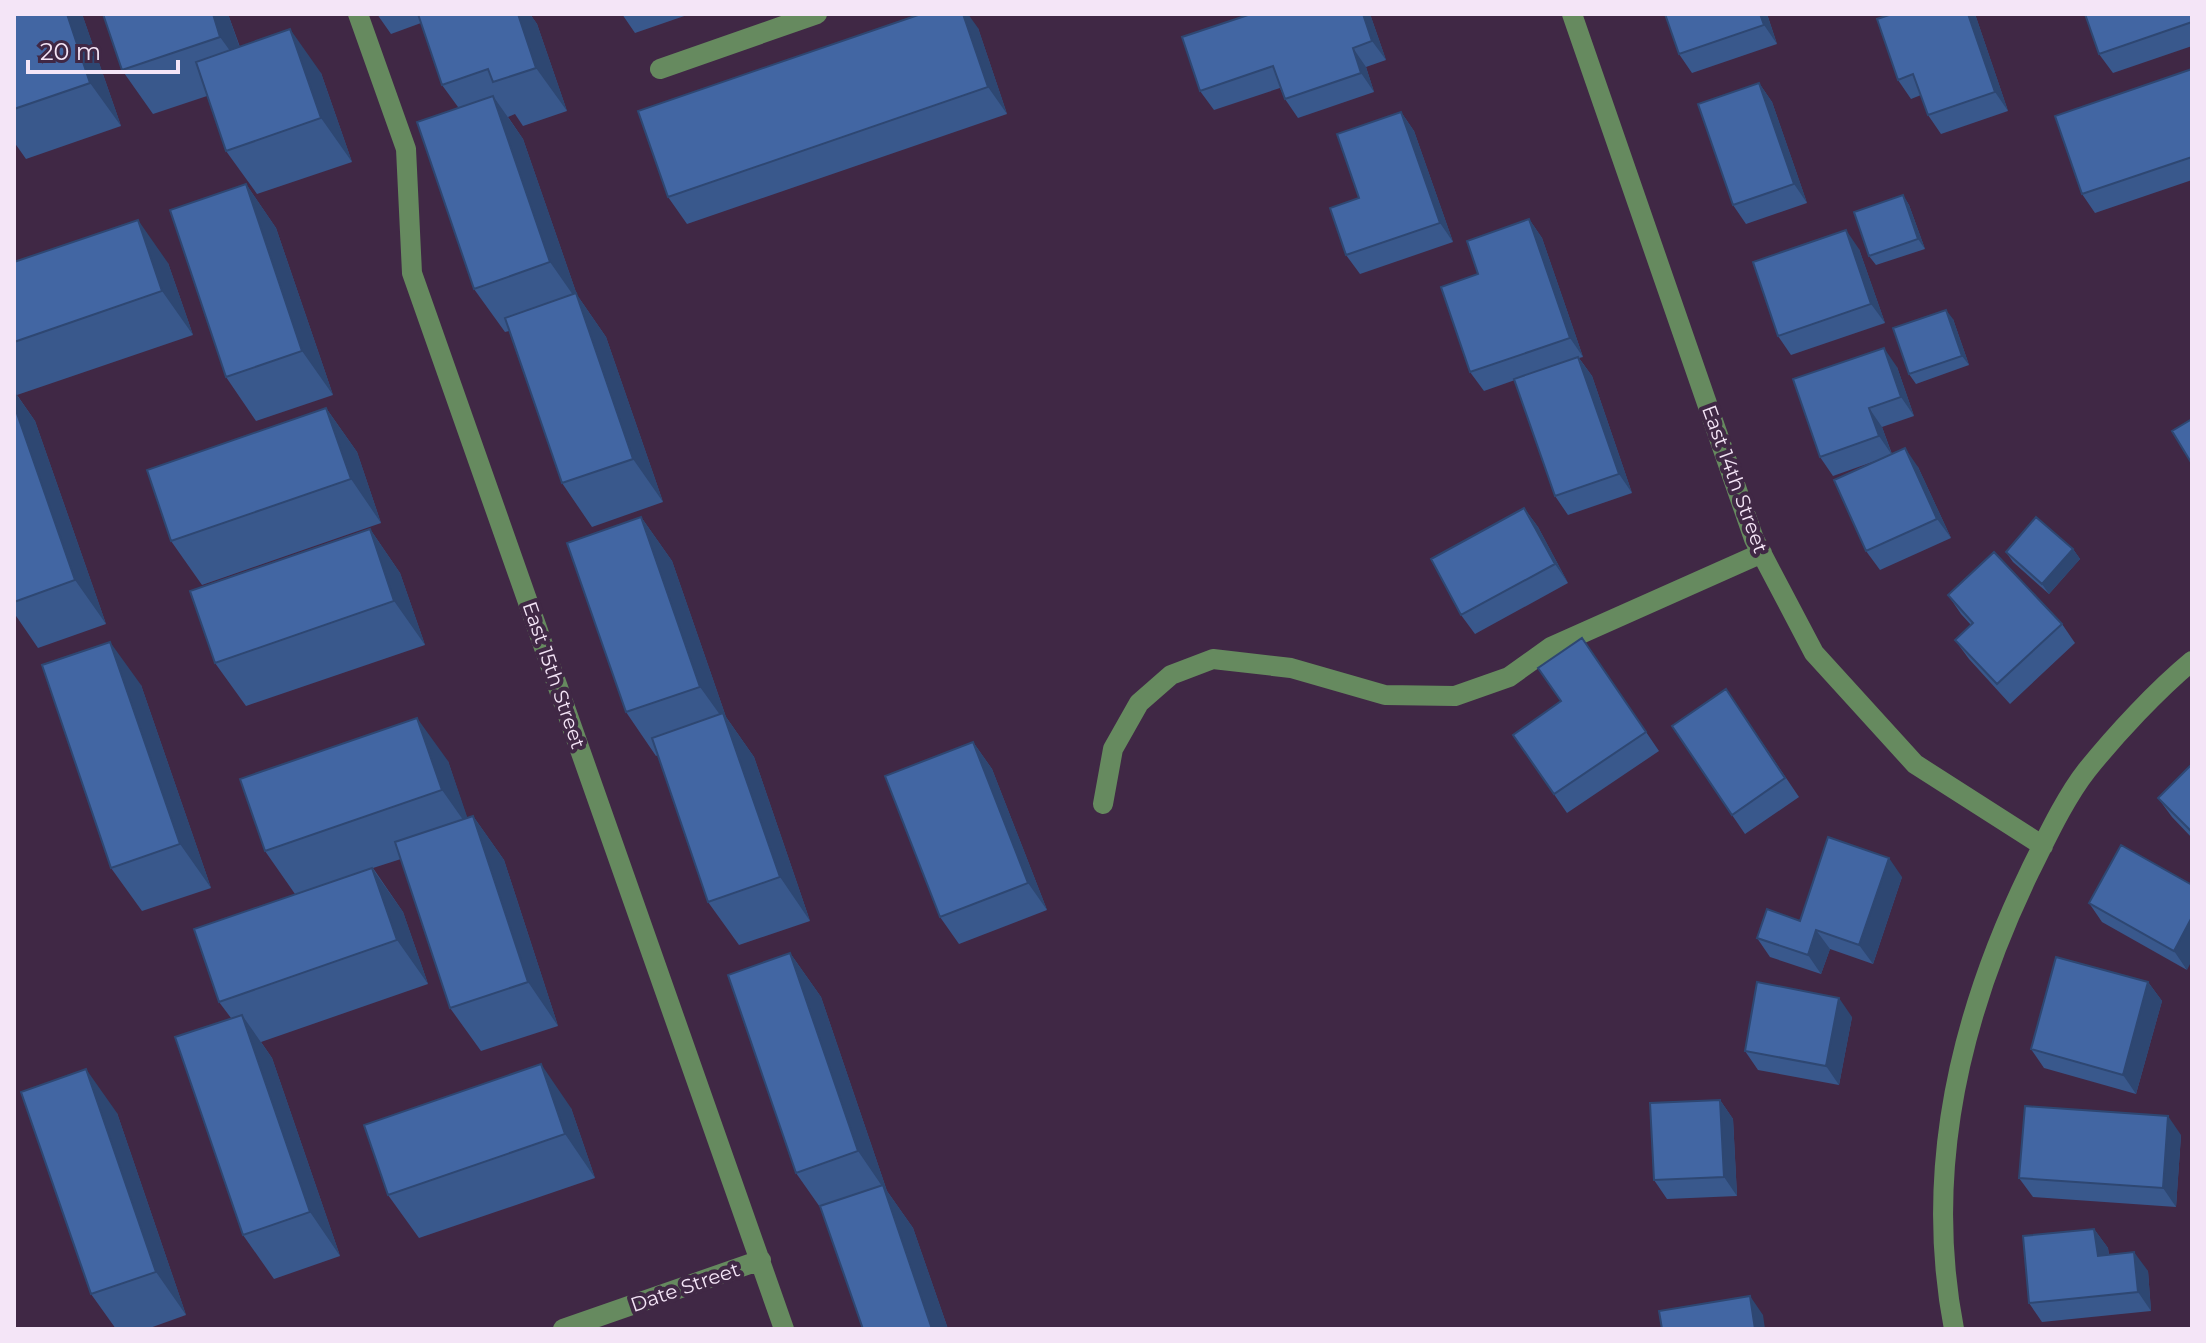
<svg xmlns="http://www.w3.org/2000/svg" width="2206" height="1343" font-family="Montserrat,sans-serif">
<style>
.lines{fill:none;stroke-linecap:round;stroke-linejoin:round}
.minor{stroke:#668a5f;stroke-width:20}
.wall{fill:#39588c}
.shaded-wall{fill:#2e4772}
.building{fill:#4266a3;stroke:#2e4772;stroke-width:2}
.labels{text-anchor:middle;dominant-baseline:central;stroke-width:8;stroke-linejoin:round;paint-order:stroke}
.street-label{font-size:20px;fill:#f4e5f7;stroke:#402845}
</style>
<rect width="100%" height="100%" fill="#402845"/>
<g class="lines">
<path class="minor" d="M358,14L406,149L412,273L784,1329
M1572,14L1754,539L1814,653L1915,764L2043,846
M660,69L817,14
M1103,804L1113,749L1139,703L1171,675L1213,659L1291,668L1385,695L1455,696L1509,677L1551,647L1762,553
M563,1329L761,1260
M1954,1329C1923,1169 1960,1015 2030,871C2046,839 2065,798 2087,770C2116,734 2157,690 2192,661"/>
</g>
<path class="wall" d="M14,14H82L121,126L26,159L14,142Z
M103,14H228L240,47L321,73L352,162L257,194L226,151L207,96L153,114L122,70Z
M377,14H530L537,24L567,111L523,126L515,114L508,117L523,139L577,295L606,337L663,502L592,527L562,483L509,331L505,332L474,289L458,107L442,85L421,23L391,34Z
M622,14H690L635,33Z
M1251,14H1370L1386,60L1366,67L1374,92L1298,118L1285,99L1280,88L1214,110L1200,91Z
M1767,14L1777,44L1692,73L1679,54Z
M1892,14H1975L2008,111L1941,134L1928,115L1921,95L1911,99L1898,80Z
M2192,14V46L2113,73L2099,54Z
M978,28L1007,114L687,224L668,197Z
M2192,69V180L2095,213L2082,194Z
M1759,83L1772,102L1807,203L1746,224L1733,205Z
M1401,112L1414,131L1453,242L1360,274L1346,255L1359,198Z
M246,184L276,228L333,395L256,421L226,377Z
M1903,195L1909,205L1925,249L1876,265L1869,256Z
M1529,219L1542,238L1583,357L1579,358L1592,376L1632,493L1568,515L1555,496L1515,380L1484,391L1470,372L1478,274Z
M1859,249L1885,323L1791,355L1778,336Z
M14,262L168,263L193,335L17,395L35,421L106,624L38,648L14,613Z
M1953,319L1969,365L1916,384L1909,374Z
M1897,367L1914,416L1882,427L1892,454L1918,467L1951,538L1880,570L1866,551L1878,460L1833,476L1820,457Z
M326,408L357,452L381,523L202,585L171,541Z
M1524,508L1538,527L1568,583L1475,634L1461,615Z
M641,517L672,561L726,717L754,757L810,921L739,945L708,902L658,755L656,756L626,712Z
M370,529L400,573L425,645L246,706L215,663Z
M2073,549L2080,559L2049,594L2013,562L2006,552Z
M1948,595L2062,624L2075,643L2010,704L1969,659L1955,640L1971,625L1961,614Z
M1582,638L1659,751L1567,813L1513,735L1561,701Z
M141,685L211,888L142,911L111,868Z
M1726,689L1799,797L1745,834L1732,815Z
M973,742L992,769L1047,910L959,944L940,917Z
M448,761L467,818L473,816L504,860L558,1026L481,1051L450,1008L401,859L373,868L403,912L428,984L261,1042L272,1058L340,1256L274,1279L243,1235L231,1018L219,1002L295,894L265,851Z
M2192,764V838L2172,817L2158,798Z
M2121,845L2187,970L2102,922L2089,903Z
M1902,877L1873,964L1830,949L1821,974L1770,957L1757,938Z
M790,953L821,997L887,1191L913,1228L948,1329H863L822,1210L796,1173Z
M2148,982L2162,1001L2136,1094L2044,1068L2031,1049Z
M1852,1017L1839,1085L1758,1070L1745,1051Z
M1720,1100L1733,1119L1737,1196L1667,1199L1654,1180Z
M571,1108L595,1178L419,1238L388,1195Z
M117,1113L186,1315L147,1329H116L91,1294Z
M2181,1135L2176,1207L2033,1197L2019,1178Z
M2094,1229L2108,1248L2109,1255L2148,1271L2151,1311L2042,1322L2029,1303Z"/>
<path class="shaded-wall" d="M67,14H82L121,126L90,83Z
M213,14H228L251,80L220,37Z
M518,14H530L537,24L567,111L536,68Z
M963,14H968L978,28L1007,114L988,87Z
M1363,14H1370L1386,60L1372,41Z
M1760,14H1767L1777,44L1764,25Z
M1968,14H1975L2008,111L1995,92Z
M290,29L321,73L352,162L321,118Z
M1353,48L1366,67L1374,92L1361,73Z
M1759,83L1772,102L1807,203L1794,184Z
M493,96L523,139L577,295L606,337L663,502L633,459L580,305L550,262Z
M1401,112L1414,131L1453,242L1440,223Z
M246,184L276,228L333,395L302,351Z
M1903,195L1909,205L1925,249L1918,239Z
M1529,219L1542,238L1583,357L1570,338Z
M138,220L168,263L193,335L162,291Z
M1846,230L1859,249L1885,323L1871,304Z
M1946,310L1953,319L1969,365L1962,356Z
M1884,348L1897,367L1914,416L1901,397Z
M1578,357L1592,376L1632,493L1619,474Z
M14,391L35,421L106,624L75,580L14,405Z
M326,408L357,452L381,523L351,479Z
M1869,408L1882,427L1892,455L1879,436Z
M1905,448L1918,467L1951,538L1937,519Z
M1524,508L1538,527L1568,583L1555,564Z
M641,517L672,561L726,717L754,757L810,921L780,877L728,726L700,687Z
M370,529L400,573L425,645L394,601Z
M2073,549L2080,559L2049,594L2042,584Z
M110,642L141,685L211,888L180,844Z
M417,718L448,761L473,834L442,790Z
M973,742L992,769L1047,910L1028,883Z
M473,816L504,860L558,1026L528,982Z
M1889,858L1902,877L1873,964L1859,945Z
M372,868L403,912L428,984L397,940Z
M2192,917V960L2187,970L2174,951Z
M1816,930L1830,949L1821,974L1808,955Z
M790,953L821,997L887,1191L913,1228L948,1329H932L884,1189L858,1151Z
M2148,982L2162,1001L2136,1094L2123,1075Z
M1839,998L1852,1017L1839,1085L1826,1066Z
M242,1015L272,1058L340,1256L310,1212Z
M541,1064L571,1108L595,1178L565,1134Z
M86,1069L117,1113L186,1315L156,1272Z
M1720,1100L1733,1119L1737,1196L1724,1177Z
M2168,1116L2181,1135L2176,1207L2163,1188Z
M2094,1229L2108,1248L2111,1275L2098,1256Z
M2134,1252L2148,1271L2151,1311L2138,1292Z
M1750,1296L1763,1315L1765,1329H1755Z"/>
<path class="building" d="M14,14H67L90,83L14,109Z
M103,14H213L220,37L122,70Z
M418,14H518L536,68L493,82L488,69L442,85Z
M921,14H963L988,87L668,197L638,111Z
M1251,14H1363L1372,41L1353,48L1361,73L1285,99L1273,66L1200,91L1182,37Z
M1665,14H1760L1764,25L1679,54Z
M1892,14H1968L1995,92L1928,115L1913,74L1898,80L1877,19Z
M2085,14H2192V22L2099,54Z
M290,29L321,118L226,151L196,62Z
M2192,69V157L2082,194L2055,116Z
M1759,83L1794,184L1733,205L1698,104Z
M493,96L550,262L474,289L417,122Z
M1401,112L1440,223L1346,255L1330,208L1359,198L1337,134Z
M246,184L302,351L226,377L170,210Z
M1903,195L1918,239L1869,256L1854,212Z
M1529,219L1570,338L1470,372L1441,287L1478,274L1467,241Z
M138,220L162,291L14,342V262Z
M1846,230L1871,304L1778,336L1753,262Z
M576,293L633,459L562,483L505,318Z
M1946,310L1962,356L1909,374L1893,328Z
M1884,348L1901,397L1869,408L1879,436L1820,457L1793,379Z
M1578,357L1619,474L1555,496L1514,379Z
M14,405L75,580L14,602Z
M326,408L351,479L171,541L147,470Z
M2192,419V464L2172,431Z
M1905,448L1937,519L1866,551L1834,480Z
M1524,508L1555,564L1461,615L1431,559Z
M641,517L700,687L626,712L567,543Z
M2036,517L2073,549L2042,584L2006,552Z
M370,529L394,601L215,663L190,591Z
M1994,552L2062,624L1997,684L1955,640L1973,623L1948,595Z
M1582,638L1646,732L1554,794L1513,735L1561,701L1538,668Z
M110,642L180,844L111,868L42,665Z
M1726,689L1785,778L1732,815L1672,726Z
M723,713L780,877L708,902L652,738Z
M417,718L442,790L265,851L240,779Z
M973,742L1028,883L940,917L885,776Z
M2192,764V832L2158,798Z
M473,816L528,982L450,1008L395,842Z
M1828,837L1889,858L1859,945L1816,930L1808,955L1757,938L1767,909L1800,921Z
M2121,845L2192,885V917L2174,951L2089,903Z
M372,868L397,940L219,1002L194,929Z
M790,953L858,1151L796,1173L728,975Z
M2056,957L2148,982L2123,1075L2031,1049Z
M1757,982L1839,998L1826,1066L1745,1051Z
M242,1015L310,1212L243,1235L175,1037Z
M541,1064L565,1134L388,1195L364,1125Z
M86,1069L156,1272L91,1294L21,1092Z
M1720,1100L1724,1177L1654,1180L1650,1103Z
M2025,1106L2168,1116L2163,1188L2019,1178Z
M883,1185L932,1329H863L820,1206Z
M2094,1229L2098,1256L2134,1252L2138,1292L2029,1303L2023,1236Z
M1750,1296L1755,1329H1662L1659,1311Z"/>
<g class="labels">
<g class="street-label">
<text transform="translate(1735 479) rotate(70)">East 14th Street</text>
<text transform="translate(554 675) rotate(71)">East 15th Street</text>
<text transform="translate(685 1287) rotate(-19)">Date Street</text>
</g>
</g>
<rect width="2206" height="1343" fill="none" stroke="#f4e5f7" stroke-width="32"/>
<path d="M28 60v12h150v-12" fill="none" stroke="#f4e5f7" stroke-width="4"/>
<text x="40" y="60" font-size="24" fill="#f4e5f7" stroke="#402845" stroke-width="6" paint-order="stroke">20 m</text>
</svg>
